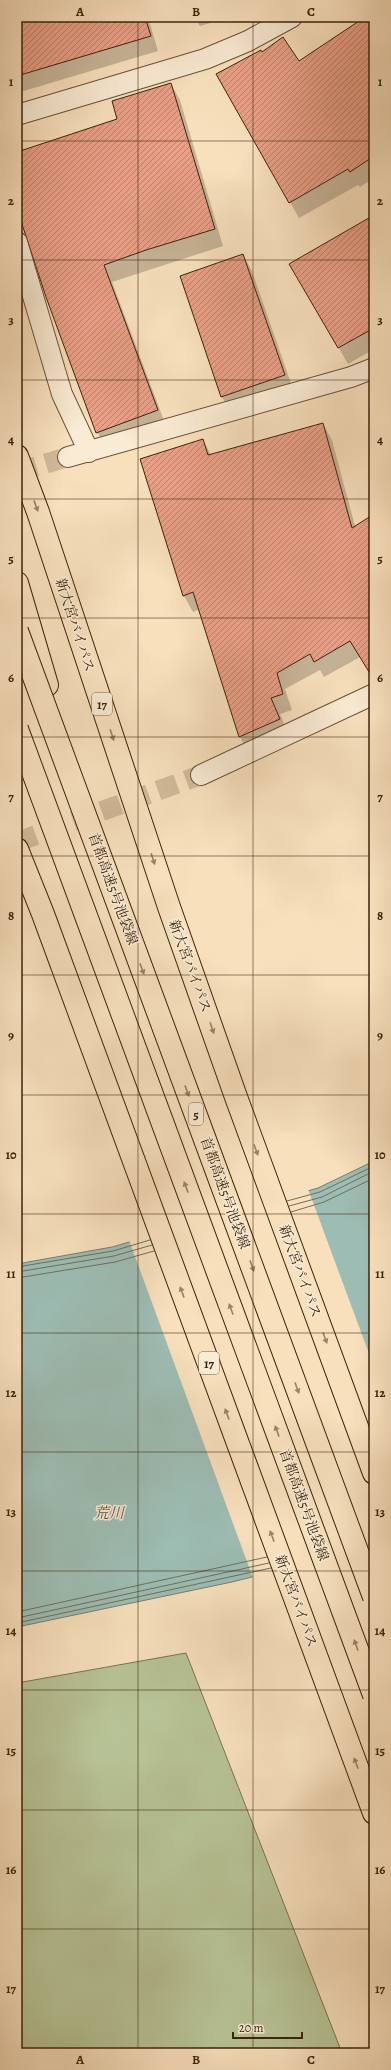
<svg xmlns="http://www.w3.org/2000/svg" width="391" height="2070" font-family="Alegreya,'Noto Serif JP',serif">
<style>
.pitch{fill:#b7c396;stroke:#7a7350}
.water{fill:#9dbdb4;stroke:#767f70}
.pier{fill:#f8e0bd}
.shadow{fill:#0003}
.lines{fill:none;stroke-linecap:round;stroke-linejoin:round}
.shore{stroke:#6c705f;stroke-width:1}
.building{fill:url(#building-hatch);stroke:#3c230a}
.street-tunnel{stroke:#d2ba99;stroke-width:20;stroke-dasharray:20 10;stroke-linecap:butt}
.street-casing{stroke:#6b5237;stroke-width:22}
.highway-casing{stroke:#3c230a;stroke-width:24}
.street{stroke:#faebd4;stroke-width:20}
.highway{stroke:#f8e0bd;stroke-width:22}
.highway-bridge-casing{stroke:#3c230a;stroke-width:24;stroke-linecap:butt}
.highway-bridge{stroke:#f8e0bd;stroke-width:22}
.oneway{fill:#9a8264}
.grid{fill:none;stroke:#3c230a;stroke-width:1;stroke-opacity:0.55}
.labels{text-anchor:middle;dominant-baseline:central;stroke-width:3;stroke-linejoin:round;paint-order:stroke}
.shield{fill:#faebd4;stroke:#755f47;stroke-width:1}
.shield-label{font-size:13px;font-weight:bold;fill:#3c230a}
.street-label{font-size:14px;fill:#3c230a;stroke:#faebd4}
.water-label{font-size:15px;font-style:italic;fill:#59513d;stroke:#faebd4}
.neatline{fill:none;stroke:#3c230a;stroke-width:1.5}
.grid-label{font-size:13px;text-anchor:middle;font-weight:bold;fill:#3c230a}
</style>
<defs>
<pattern id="building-hatch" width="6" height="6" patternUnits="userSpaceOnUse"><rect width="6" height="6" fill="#e8a088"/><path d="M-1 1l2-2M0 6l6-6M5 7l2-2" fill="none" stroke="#bd826d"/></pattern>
</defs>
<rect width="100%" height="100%" fill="#f8e0bd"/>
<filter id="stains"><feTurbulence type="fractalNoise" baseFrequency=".005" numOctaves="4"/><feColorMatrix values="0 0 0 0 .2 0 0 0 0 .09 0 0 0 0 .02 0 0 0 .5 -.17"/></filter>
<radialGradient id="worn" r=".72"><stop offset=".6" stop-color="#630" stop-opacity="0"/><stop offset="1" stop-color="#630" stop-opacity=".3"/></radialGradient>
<path class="pitch" d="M186,1653L342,2053H17V1683Z"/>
<path class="water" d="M374,1161V1546L232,1582L17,1627V1264L112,1247L318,1188Z"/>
<path class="pier" d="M308,1189L374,1367V1548L253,1578L129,1240Z"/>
<path class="shadow" d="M17,17H148L158,51L17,93Z
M194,17H230L200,26Z
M367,17H374V178L360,187L358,185L299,218L218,75L262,53L299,63Z
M171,84L180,100L223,246L112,282L166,426L107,449L97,432L17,206V153L118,119Z
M374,216V349L348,364L291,264Z
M243,255L252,271L294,392L231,413L222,397L181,276Z
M323,424L332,440L355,526L374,515V679L360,657L324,677L320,670L285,689L292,710L280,714L289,736L249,753L240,737L200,609L193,612L184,596L203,440L211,455Z
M374,428V441L368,431Z"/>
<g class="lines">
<path class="shore" d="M287,1201L320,1192L374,1166
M289,1206L322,1197L374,1171
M291,1212L324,1202L374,1178
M17,1267L113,1251L150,1240
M17,1272L114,1256L152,1245
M17,1278L115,1262L154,1251
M17,1612L267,1557
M17,1618L269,1563
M17,1623L271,1568"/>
</g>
<path class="building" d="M17,17H145L151,36L17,76Z
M365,17H374V156L350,172L348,169L289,203L216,74L261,50L262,52L283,37L299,61Z
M171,83L215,229L146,250L104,265L158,410L96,433L46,297L17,209V152L117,119L112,101Z
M374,215V328L338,348L289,264Z
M243,254L285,375L221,397L180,276Z
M323,423L352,528L374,514V680L350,641L314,662L310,654L277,673L283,694L271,698L280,719L239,737L193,592L183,596L140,459L203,439L208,455Z"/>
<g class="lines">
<path class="street-tunnel" d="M17,472L68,457
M17,842L201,775"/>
<g class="street-casing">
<path id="street" d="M17,115L205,59L248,41L292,17
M17,242L62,394L89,452
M68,457L351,377L374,368
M201,775L374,694"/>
</g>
<g class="highway-casing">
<path id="highway" d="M17,456L38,512L169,907L236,1097L374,1473
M17,583L47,685
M17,849L43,914L374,1813"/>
</g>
<use href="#street" class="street"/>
<use href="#highway" class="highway"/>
<g class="highway-bridge-casing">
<path id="highway-bridge" d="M17,631L374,1597
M17,729L374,1695"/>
</g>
<use href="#highway-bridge" class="highway-bridge"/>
</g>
<defs><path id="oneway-solid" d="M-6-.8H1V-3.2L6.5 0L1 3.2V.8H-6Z"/></defs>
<g class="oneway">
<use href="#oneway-solid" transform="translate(36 506) rotate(70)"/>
<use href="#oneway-solid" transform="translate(112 735) rotate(72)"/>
<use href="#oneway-solid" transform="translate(153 859) rotate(72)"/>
<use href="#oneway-solid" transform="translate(142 969) rotate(70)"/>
<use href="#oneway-solid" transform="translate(212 1028) rotate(71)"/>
<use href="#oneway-solid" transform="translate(187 1091) rotate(70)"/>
<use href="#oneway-solid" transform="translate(256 1150) rotate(70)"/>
<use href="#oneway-solid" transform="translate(186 1187) rotate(-110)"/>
<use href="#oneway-solid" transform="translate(252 1266) rotate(70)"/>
<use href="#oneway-solid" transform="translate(182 1292) rotate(-110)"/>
<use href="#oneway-solid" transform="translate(231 1309) rotate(-110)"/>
<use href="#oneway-solid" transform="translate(325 1338) rotate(70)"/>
<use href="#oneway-solid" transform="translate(297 1388) rotate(70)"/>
<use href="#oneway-solid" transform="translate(227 1414) rotate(-110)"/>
<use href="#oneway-solid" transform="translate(277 1431) rotate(-110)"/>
<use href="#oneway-solid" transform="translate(272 1536) rotate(-110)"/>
<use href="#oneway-solid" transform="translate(356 1645) rotate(-110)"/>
<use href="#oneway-solid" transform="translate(356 1763) rotate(-110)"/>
</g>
<path class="grid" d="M138,17V2053M253,17V2053M17,141H374M17,260H374M17,380H374M17,499H374M17,618H374M17,737H374M17,856H374M17,975H374M17,1095H374M17,1214H374M17,1333H374M17,1452H374M17,1571H374M17,1690H374M17,1810H374M17,1929H374"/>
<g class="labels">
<g class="shield">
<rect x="92" y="693" width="20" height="22" rx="3"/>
<rect x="189" y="1103" width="14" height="22" rx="3"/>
<rect x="199" y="1352" width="20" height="22" rx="3"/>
</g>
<g class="shield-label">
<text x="102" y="704">17</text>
<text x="196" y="1114">5</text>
<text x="209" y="1363">17</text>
</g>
<g class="street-label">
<text transform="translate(75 625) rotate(72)">新大宮バイパス</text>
<text transform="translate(113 889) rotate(70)">首都高速5号池袋線</text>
<text transform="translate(190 966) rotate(70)">新大宮バイパス</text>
<text transform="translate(225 1193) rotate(70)">首都高速5号池袋線</text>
<text transform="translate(300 1271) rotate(70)">新大宮バイパス</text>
<text transform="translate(304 1505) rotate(70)">首都高速5号池袋線</text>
<text transform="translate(296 1601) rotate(70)">新大宮バイパス</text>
</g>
<g class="water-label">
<text x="109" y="1513">荒川</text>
</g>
</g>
<rect width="391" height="2070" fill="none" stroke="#f8e0bd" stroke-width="44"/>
<path d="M233 2032v6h69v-6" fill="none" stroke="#3c230a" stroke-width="2"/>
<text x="239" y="2032" font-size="12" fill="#3c230a" stroke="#faebd4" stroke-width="3" paint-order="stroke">20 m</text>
<rect x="22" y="22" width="347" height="2026" class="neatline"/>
<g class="grid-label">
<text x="80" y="16">A</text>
<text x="196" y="16">B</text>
<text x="311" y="16">C</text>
<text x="11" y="86">1</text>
<text x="380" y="86">1</text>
<text x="11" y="205">2</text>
<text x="380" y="205">2</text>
<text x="11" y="324">3</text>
<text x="380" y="324">3</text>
<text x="11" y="444">4</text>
<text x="380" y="444">4</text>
<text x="11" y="563">5</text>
<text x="380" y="563">5</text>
<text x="11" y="682">6</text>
<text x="380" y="682">6</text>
<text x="11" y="801">7</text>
<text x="380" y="801">7</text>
<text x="11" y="920">8</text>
<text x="380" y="920">8</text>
<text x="11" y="1040">9</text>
<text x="380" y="1040">9</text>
<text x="11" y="1159">10</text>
<text x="380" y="1159">10</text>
<text x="11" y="1278">11</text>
<text x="380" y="1278">11</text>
<text x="11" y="1397">12</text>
<text x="380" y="1397">12</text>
<text x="11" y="1516">13</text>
<text x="380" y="1516">13</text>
<text x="11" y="1635">14</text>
<text x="380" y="1635">14</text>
<text x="11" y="1755">15</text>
<text x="380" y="1755">15</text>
<text x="11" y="1874">16</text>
<text x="380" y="1874">16</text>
<text x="11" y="1993">17</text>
<text x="380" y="1993">17</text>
<text x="80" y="2064">A</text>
<text x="196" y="2064">B</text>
<text x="311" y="2064">C</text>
</g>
<rect width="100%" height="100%" filter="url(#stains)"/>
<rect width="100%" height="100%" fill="url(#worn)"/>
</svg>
